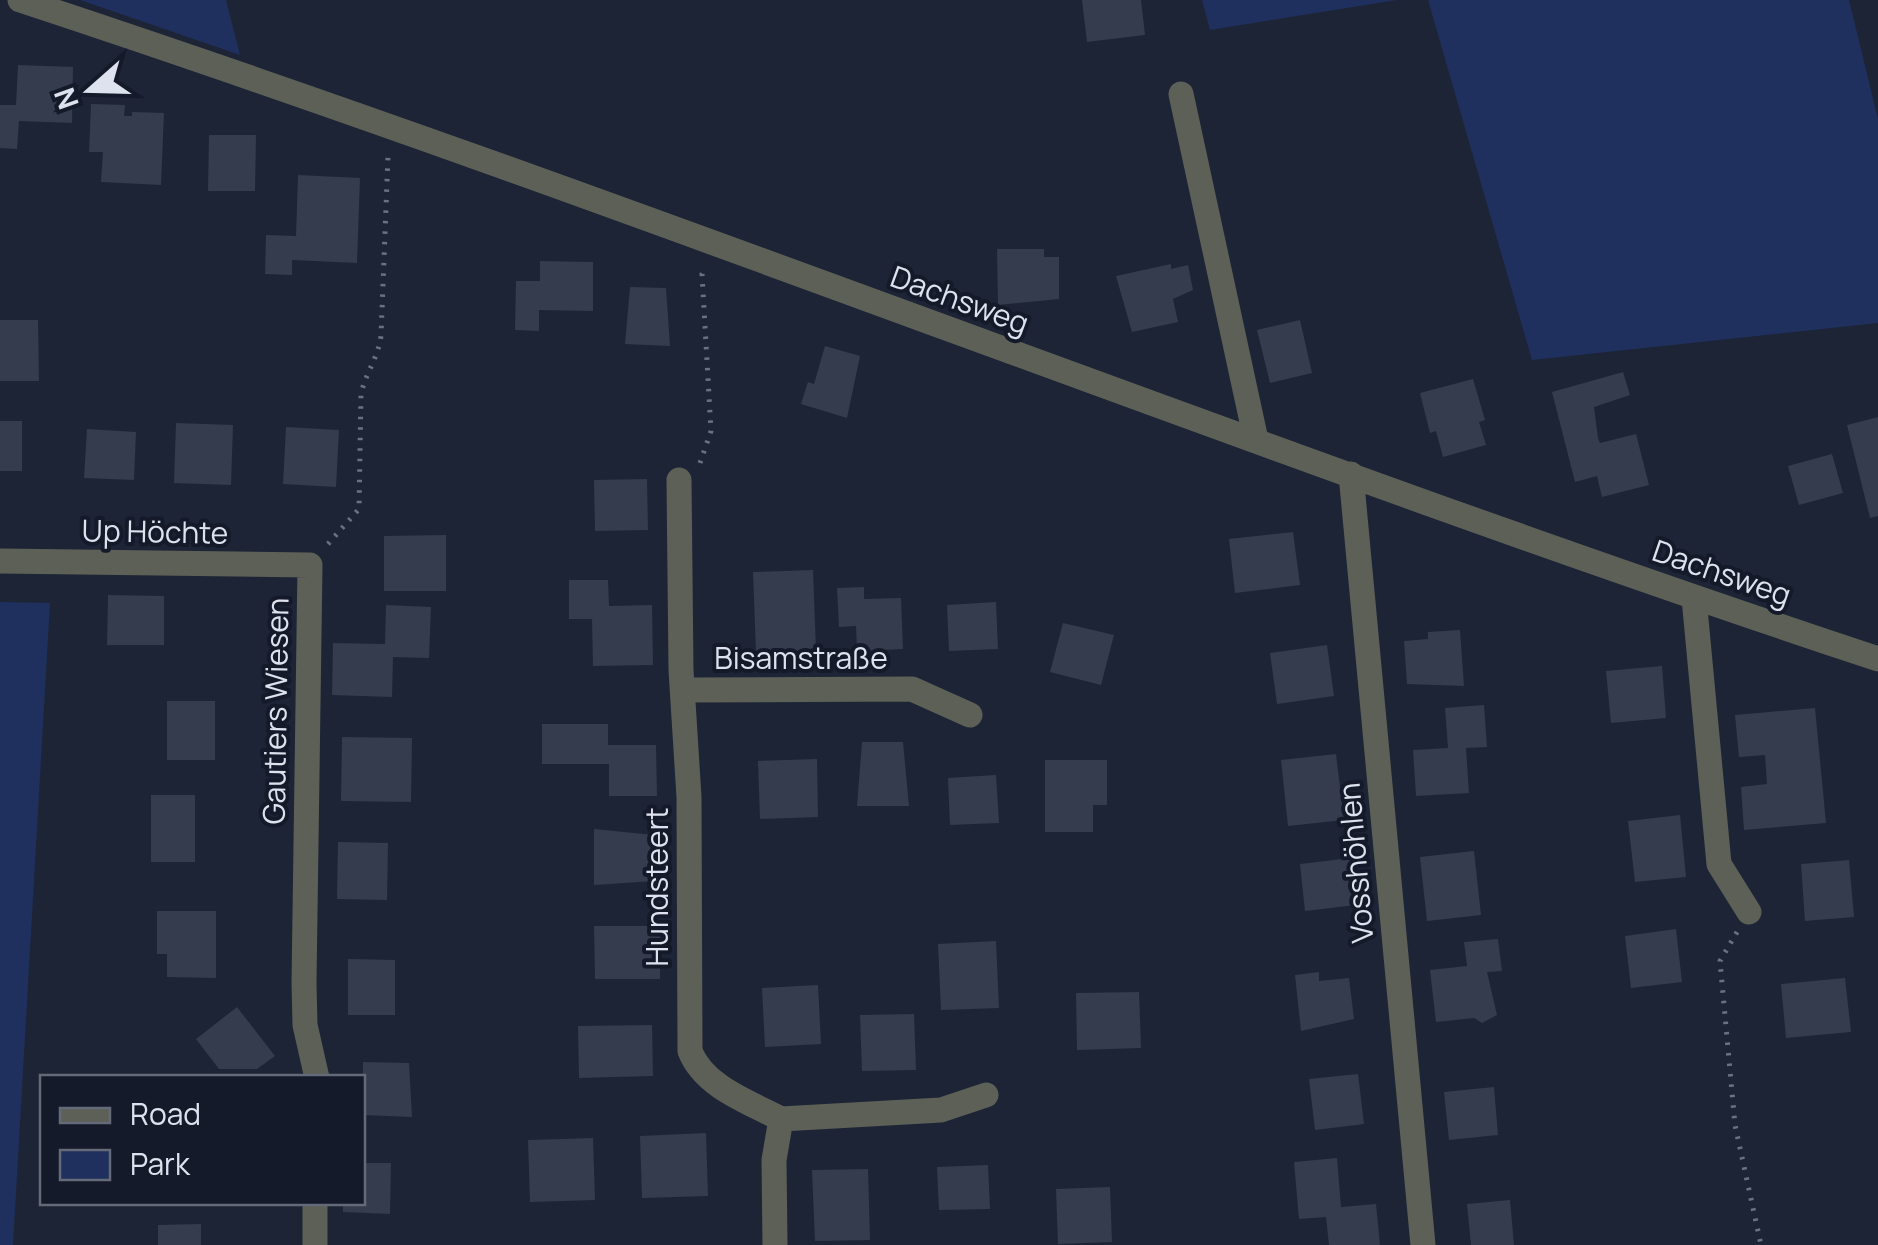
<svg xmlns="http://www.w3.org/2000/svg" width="1878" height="1245" font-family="Manrope,sans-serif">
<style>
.green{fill:#1f305e}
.building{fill:#343c4e}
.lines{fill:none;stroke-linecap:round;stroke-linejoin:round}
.path{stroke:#6b7180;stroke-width:5;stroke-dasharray:2.5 8;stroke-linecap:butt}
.minor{stroke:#5d6057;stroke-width:25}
.labels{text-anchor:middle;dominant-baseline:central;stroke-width:8;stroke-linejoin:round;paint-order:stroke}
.street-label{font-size:30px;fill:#dde2ee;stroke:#141a2a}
</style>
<rect width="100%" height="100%" fill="#1d2435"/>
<path class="green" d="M80,0H226L240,55Z
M1202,0H1397L1210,30Z
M1428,0H1849L1878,119V323L1532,360Z
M0,602L50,603L13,1245H0Z"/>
<path class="building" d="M1082,0H1141L1145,35L1087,42Z
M18,65L73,67L72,123L19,121L17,149L0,148V105H16Z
M91,104L125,105L124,116H132V112L164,113L161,185L101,182L103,152H89Z
M209,135H256L255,191H208Z
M298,175L360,178L357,263L292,260V275L265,274L266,235L296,236Z
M997,249H1044V257H1059V299L998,305Z
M540,261L593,262V311L539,310V331L515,330L516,281H540Z
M1171,264V269L1188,265L1193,290L1173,299L1178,322L1132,332L1116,276Z
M630,287L666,288L670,346L625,344Z
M0,320H38L39,381H0Z
M1300,320L1312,373L1270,383L1257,330Z
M825,346L860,356L847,418L801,404L808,382L814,384Z
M1623,372L1630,395L1594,407L1598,438L1600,443L1636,434L1649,485L1602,497L1597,476L1575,482L1552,392Z
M1473,379L1485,420L1479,422L1486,445L1443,457L1436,431L1430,433L1420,393Z
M1878,417V516L1870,518L1847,425Z
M0,421H22V471H0Z
M176,423L233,425L231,485L174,483Z
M286,427L339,430L336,487L283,484Z
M87,429L136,432L134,480L84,478Z
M1832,454L1843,493L1799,505L1788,466Z
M647,479L648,530L595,531L594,480Z
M1293,532L1300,585L1235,593L1229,539Z
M446,535V591H384V536Z
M813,570L816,651L756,652L753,572Z
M569,580H608L609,606L652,605L653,665L593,666L592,619H569Z
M864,587V599L901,598L903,649L857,651L856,626L839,627L837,588Z
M108,595L164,596V645H107Z
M996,602L998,649L949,651L947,605Z
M386,605L431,607L429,658L393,657L392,697L332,695L333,643L385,644Z
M1063,623L1114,635L1101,685L1050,672Z
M1460,630L1464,686L1407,684L1404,641L1428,639V632Z
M1327,645L1334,696L1277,704L1270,653Z
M1662,666L1666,718L1611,723L1606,671Z
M167,701H215V760H167Z
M1484,705L1487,747L1466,748L1469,793L1416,796L1413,750L1448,748L1445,708Z
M1815,708L1826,823L1744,830L1741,787L1767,784L1765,755L1739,757L1735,715Z
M542,724H608V745H656L657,796H609V764H542Z
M342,737L412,738L411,802L341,801Z
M862,742H903L909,806H857Z
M1336,754L1344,820L1288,826L1281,760Z
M817,759L818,817L760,819L758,761Z
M1045,760H1107V805H1093V832H1045Z
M996,775L999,823L950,825L948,778Z
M151,795H195V862H151Z
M1680,815L1686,877L1635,882L1628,821Z
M594,829L654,835V881L594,885Z
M338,842L388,843L387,900L337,899Z
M1474,851L1481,915L1427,921L1420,857Z
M1351,858L1356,905L1305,911L1300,864Z
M1849,860L1854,917L1805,921L1801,864Z
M157,911H216V978L167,977V954H157Z
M594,926H660V979H595Z
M1676,929L1682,982L1631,988L1625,936Z
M1498,939L1502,971L1487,972L1497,1015L1482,1023L1474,1018L1436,1022L1430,970L1467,966L1464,942Z
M996,941L999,1008L941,1010L938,944Z
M348,959L395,960V1015H348Z
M1319,972V981L1349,978L1354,1019L1301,1031L1295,975Z
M1845,978L1851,1032L1786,1038L1781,984Z
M818,985L821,1044L765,1047L762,988Z
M1139,992L1141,1048L1077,1050L1076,993Z
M237,1007L275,1056L257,1069H219L196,1039Z
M914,1014L916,1070L862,1071L860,1015Z
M652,1025L653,1076L579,1078L578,1026Z
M363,1062L409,1063L412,1117L362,1115Z
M1358,1074L1364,1124L1315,1130L1309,1079Z
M1494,1087L1498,1135L1449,1140L1444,1092Z
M706,1133L708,1196L642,1198L640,1136Z
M593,1138L595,1200L530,1202L528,1140Z
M1337,1158L1341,1207L1376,1204L1380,1245H1329L1326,1217L1299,1219L1294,1162Z
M362,1163H391L390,1214L343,1212V1202H362Z
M988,1165L990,1209L939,1210L937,1167Z
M868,1169L870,1240L815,1241L812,1170Z
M1110,1187L1112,1242L1058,1244L1056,1189Z
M1510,1200L1514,1245H1471L1467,1204Z
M201,1224V1245H158V1225Z"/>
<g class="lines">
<path class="path" d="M700,463L711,431L702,274L706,268
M328,544L359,509L361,394C366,372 378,358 381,336L388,156
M1737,932L1720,961L1735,1125L1761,1245"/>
<path class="minor" d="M20,0C645,206 1254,452 1878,659
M1181,94L1256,440
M1351,474L1423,1245
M679,480L681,670L689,797L690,1051C704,1087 749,1102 781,1119L774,1160L775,1245
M0,561L310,565L304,983L305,1025L317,1078
M1694,598L1719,864L1749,912
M686,690L912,689L970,715
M781,1119L941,1110L986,1095
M315,1245V1202"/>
</g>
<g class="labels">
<g class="street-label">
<text transform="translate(960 299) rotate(20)">Dachsweg</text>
<text transform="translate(155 531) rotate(1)">Up Höchte</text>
<text transform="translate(1722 572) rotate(19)">Dachsweg</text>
<text x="801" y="657">Bisamstraße</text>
<text transform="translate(275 711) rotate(-89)">Gautiers Wiesen</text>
<text transform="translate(1355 863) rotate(-95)">Vosshöhlen</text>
<text transform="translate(656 887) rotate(-90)">Hundsteert</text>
</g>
</g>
<rect x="40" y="1075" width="325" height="130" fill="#141a2a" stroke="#646a78" stroke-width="2.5"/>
<rect x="60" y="1108" width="50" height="15" fill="#5d6057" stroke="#646a78" stroke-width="2.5"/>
<text x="130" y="1125" font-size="30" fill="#dde2ee">Road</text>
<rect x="60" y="1150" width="50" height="30" fill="#1f305e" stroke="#646a78" stroke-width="2.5"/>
<text x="130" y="1175" font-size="30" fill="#dde2ee">Park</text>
<g transform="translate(90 90) rotate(250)" stroke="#141a2a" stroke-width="8" paint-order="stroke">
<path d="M0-8L18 38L0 25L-18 38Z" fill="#dde2ee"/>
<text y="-15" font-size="28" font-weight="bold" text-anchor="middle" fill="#dde2ee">N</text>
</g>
</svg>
